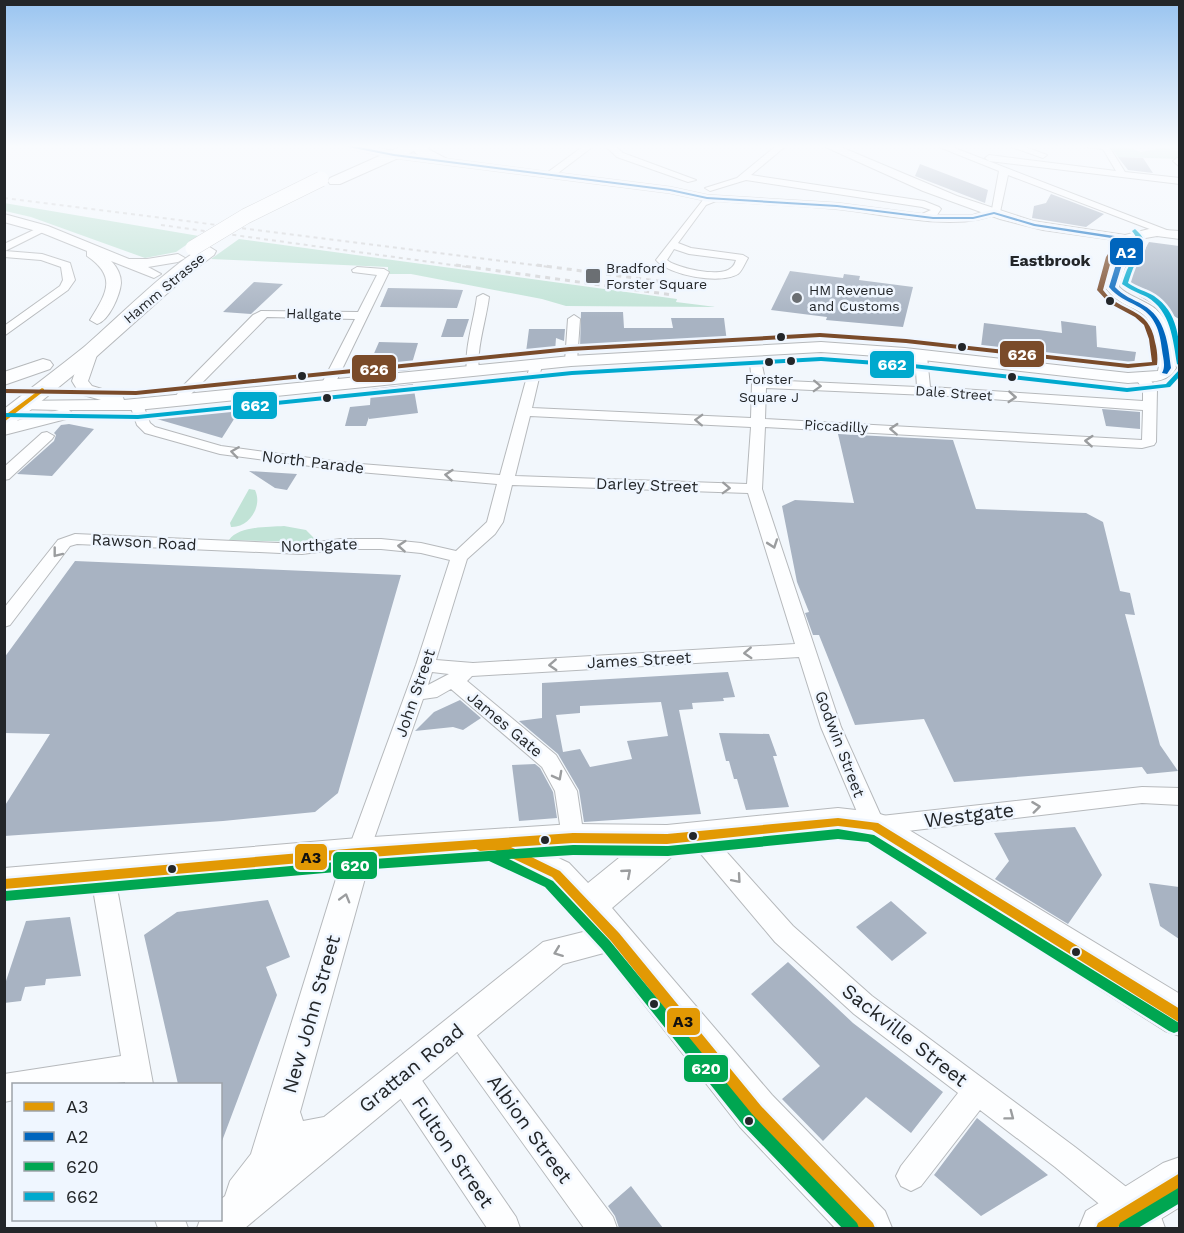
<svg xmlns="http://www.w3.org/2000/svg" width="1184" height="1233" font-family="'Work Sans',sans-serif">
<style>
.green{fill:#c1e3d6}
.building{fill:#a8b3c2;fill-rule:evenodd}
.lines{fill:none;stroke-linecap:round;stroke-linejoin:round}
.minor-casing{stroke:#b6b9bc;stroke-width:2}
.tertiary-casing{stroke:#b6b9bc;stroke-width:2}
.primary-casing{stroke:#b6b9bc;stroke-width:2}
.minor{fill:#fdfeff;fill-rule:evenodd}
.tertiary{fill:#fdfeff;fill-rule:evenodd}
.primary{fill:#fdfeff;fill-rule:evenodd}
.rail-far1{stroke:#d3d4d6;stroke-width:2;stroke-dasharray:4 4;stroke-linecap:butt}
.rail{stroke:#d3d4d6;stroke-width:3;stroke-dasharray:5 5;stroke-linecap:butt}
.primary-bridge-casing{stroke:#b6b9bc;stroke-width:16;stroke-linecap:butt}
.primary-bridge{stroke:#fdfeff;stroke-width:15}
.bus-1-casing{stroke:#eff6ff;stroke-width:5}
.bus-2-casing{stroke:#eff6ff;stroke-width:5}
.bus-3-casing{stroke:#eff6ff;stroke-width:5}
.bus-4-casing{stroke:#eff6ff;stroke-width:5}
.bus-5-casing{stroke:#eff6ff;stroke-width:5}
.bus-1{fill:#e29904;fill-rule:evenodd}
.bus-2{fill:#0065bd;fill-rule:evenodd}
.bus-3{fill:#00a651;fill-rule:evenodd}
.bus-4{fill:#00a9ce;fill-rule:evenodd}
.bus-5{fill:#7a4b2a;fill-rule:evenodd}
.oneway{stroke:#9b9d9f}
.poi-dot{fill:#6b6f73;stroke:#eff6ff;stroke-width:2}
.bus-dot{fill:#232629;stroke:#eff6ff;stroke-width:2}
.labels{text-anchor:middle;dominant-baseline:central;stroke-width:5;stroke-linejoin:round;paint-order:stroke}
.far-poi-label{font-size:14px;fill:#232629;stroke:#eff6ff;text-anchor:start}
.far-street-label{font-size:14px;fill:#232629;stroke:#eff6ff}
.bus-label{font-size:14px;fill:#232629;stroke:#eff6ff}
.far-quarter-label{font-size:16px;font-weight:bold;fill:#232629;stroke:#eff6ff}
.street-label{font-size:16px;fill:#232629;stroke:#eff6ff}
.near-street-label{font-size:20px;fill:#232629;stroke:#eff6ff}
.line-badge{stroke:#eff6ff;stroke-width:2}
.badge-label{font-size:16px;text-anchor:middle;font-weight:bold;fill:#fff}
.pale-badge-label{font-size:16px;text-anchor:middle;font-weight:bold;fill:#111}
</style>
<rect width="100%" height="100%" fill="#f2f7fc"/>
<path class="green" d="M1121,145L1141,152L1162,148L1179,151V159L1118,157L1110,146Z
M4,203L199,236L176,252L145,258L31,217L5,211Z
M239,239L677,299L676,302L716,307L566,306L542,299L411,274H388V267L211,259Z
M249,489L255,490C263,506 249,528 231,527L230,523Z
M284,526L306,530L316,540L302,542L229,540C239,526 268,527 284,526Z"/>
<path class="building" d="M1118,157L1143,158L1153,173L1128,170Z
M920,164L988,190L985,203L915,176Z
M1051,194L1104,214L1086,227L1032,218L1034,206L1046,203Z
M1149,242L1179,246V319L1139,296L1131,287V273Z
M790,271L843,278L844,274L860,276L859,280L913,287L903,327L826,320L827,317L771,310Z
M254,282L283,284L251,314L223,312Z
M388,288L442,289L463,290L457,308L380,307Z
M581,312H623L624,328H673L671,318H724L727,342L583,350L580,349Z
M447,319H469L463,337H441Z
M1061,321L1096,326L1097,347L1136,352L1133,370L1009,356L1008,350L981,347L984,323L1062,333Z
M529,329H565L564,341L556,338L555,352H526Z
M379,342L418,343L410,370L371,373L372,358Z
M413,384L418,413L369,419V417L366,426H345L350,407L370,405L371,389Z
M243,405L222,438L150,417L149,414Z
M1102,409L1140,412V429L1106,426Z
M69,424L94,429L52,476L17,474L54,441L56,435L54,433L61,425Z
M838,434L953,440L976,509L1086,513L1103,522L1120,591L1130,593L1135,615L1125,614L1160,745L1178,771L1147,774L1142,767L954,782L924,719L855,725L819,635H813L805,613L809,612L797,582L782,506L795,500L854,503Z
M249,471L297,474L287,490L275,488Z
M75,561L401,575L338,793L315,812L223,821L4,836V807L50,734L4,733V658Z
M728,672L735,697L723,698L724,701L692,703L693,709L679,710L701,814L584,822L579,790L558,754L519,721L542,718V683ZM661,702L668,736L627,741L632,759L590,767L580,749L563,752L556,715L580,713V706Z
M460,700L481,718L463,730L453,727L415,731L434,712Z
M719,733L769,734L777,756H773L789,807L746,810L737,779H734L729,761H726Z
M535,764L540,768L553,792L557,818L519,821L512,765Z
M1075,827L1102,875L1068,924L995,879L1009,861L994,833Z
M1149,883L1179,887V939L1160,926Z
M268,900L290,957L266,967L277,995L222,1141H220V1084H178L144,935L177,912Z
M891,901L927,933L892,961L856,927Z
M70,917L81,976L46,979L45,985L25,987L21,1001L4,1003V987L26,921Z
M788,962L853,1023L943,1092L911,1133L866,1097L823,1141L782,1099L820,1066L751,994Z
M977,1118L1048,1175L981,1216L934,1175Z
M631,1186L663,1228H619L615,1216L608,1206Z"/>
<g class="lines">
<g class="minor-casing">
<path id="minor" d="M585,145H595L558,173L670,187L707,195L837,203L922,214L931,210L922,207L746,180L710,191L705,188L737,178L777,145H787L751,175L924,201L939,207L941,209L937,215H973L992,209L999,171L934,145H947L1177,234L1168,236L1008,175L1000,212C960,234 882,213 836,209C797,205 756,204 716,201L706,205L678,243L691,248L743,255L748,258C745,263 742,271 738,274C720,285 668,275 656,260L703,200L670,193L394,158L390,155L394,152L548,172ZM674,249L689,254L736,260C735,263 734,266 731,268C720,278 676,268 667,260Z
M604,145H614L623,153L696,180L688,182L617,157Z
M1006,145H1020L1047,155L1043,158Z
M1073,145H1108L1125,172L1180,178V184L989,161L985,158L989,155L1116,171L1103,149Z
M1177,158L1180,159V167L1173,161Z
M40,227L49,229L5,251L42,254L70,263L75,280L68,290L4,336V326L60,286L63,280L61,267L41,260L4,257V244Z
M357,267L384,269L389,272L332,390L327,391L320,387L355,319L267,317L191,394L186,403H176L174,400L180,389L253,315L261,311L358,312L377,275L353,272L352,270Z
M483,294L489,297C486,321 476,349 479,371L473,375L467,371C464,349 474,321 477,297Z
M574,315L580,319L577,361L571,365L565,361L568,319Z
M921,352L927,356L930,387L1143,401V389L1135,378L1137,375H1147L1157,389L1156,442L1154,445L1142,448L765,427L762,489L841,727L881,816L1142,787L1180,788V805L1142,803L874,835L866,832L863,826L821,727L799,657L472,676L467,681L556,755L577,791L584,838L581,844L573,847L565,844L562,838L555,791L542,767L451,689L437,697L423,699L369,853L366,860L358,862L350,860L347,853L416,665L450,560L421,553L381,549H341L302,554L77,544L70,546L10,625L4,627V608L58,540L75,534L302,544L341,539H381L421,543L456,551L487,522L497,484L348,471L220,454L145,433L137,425L130,405L132,402H142L150,423L155,427L221,446L348,463L500,475L531,362L536,361L542,365L532,408L751,418L752,384L750,363L751,360H761L765,380L917,387L915,356ZM766,388L950,396L1143,410L1142,440L765,419ZM530,416L751,427L747,484L515,476ZM512,485L748,493L795,644L473,663L436,660L467,559L495,534L503,522ZM432,672L449,674L428,685Z
M47,432L54,436L52,439L9,479L4,480V467L42,433Z
M698,826L706,829L793,926L872,996L1075,1147L1143,1200L1161,1217L1165,1228H1128L1055,1167L980,1110L921,1186L911,1191L901,1186L896,1176L901,1166L958,1093L854,1014L775,942L690,841L687,835L690,829Z
M103,867L111,870L115,877L153,1084H125V1082L108,1084H14V1100L4,1102V1074L121,1056L91,877L95,870Z
M457,1017L466,1021L613,1217L617,1228H584L448,1039L444,1030L448,1021Z
M402,1063L412,1066L516,1217L520,1228H487L392,1086L388,1076L392,1066Z
M155,1220H185L188,1228H158Z"/>
</g>
<g class="tertiary-casing">
<path id="tertiary" d="M332,145C349,145 386,145 399,155L394,158Z
M821,145H836L957,196L1033,221L1125,235L1149,229L1180,231V239L1157,236L1134,240L1137,245L1127,261L1119,287C1127,295 1138,298 1148,304C1172,316 1172,345 1176,368C1167,385 1146,381 1128,383L905,358L821,352L571,366L137,410H69L73,414L70,418L4,435V424L59,410L18,409L15,405L18,401L101,400L80,394L72,381L82,352L90,347L98,352L88,381L92,386L122,395L124,400L571,356L821,342L905,348L1128,373L1158,371C1160,364 1158,355 1157,347C1151,299 1127,317 1105,287L1113,261L1120,252L1112,248L1114,240L1043,230L1000,219L923,191Z
M4,214L48,226L129,259H147L178,254L185,258L178,262L148,267L161,274L154,278L111,261C117,267 121,275 121,283C120,295 109,321 97,324L90,320C106,294 118,277 87,256V251L40,232L4,222Z
M358,841L368,845L372,853L300,1112L303,1121L324,1117L543,942L615,924L626,927L630,937L626,947L563,964L245,1228H197L200,1220H220V1200L225,1196L230,1181L251,1154L344,853L348,845Z"/>
</g>
<g class="primary-casing">
<path id="primary" d="M404,145H431L428,149L447,159L440,163C431,161 419,158 414,151L340,184H330L328,181L330,178Z
M208,246L216,251L214,255L190,273L97,356L12,425L4,427V409C31,388 58,368 84,347C109,326 183,252 208,246Z
M43,359L50,361L53,365L50,369L4,385V372Z
M838,808L874,812L886,816L1180,994V1036L1165,1031L867,839L838,836L676,853L612,908L772,1095L885,1211L892,1228H835L740,1127L601,949L543,885L492,860L358,868L4,900V868L358,838L573,824L667,825ZM573,852L625,853L588,883L569,863L550,854Z
M1180,1157V1207L1146,1228H1079L1086,1211L1163,1163Z"/>
</g>
<use href="#minor" class="minor"/>
<use href="#tertiary" class="tertiary"/>
<use href="#primary" class="primary"/>
<path class="rail-far1" d="M4,198L549,267
M161,225L467,267"/>
<path class="rail" d="M456,265L673,295
M537,265L680,284"/>
<g class="primary-bridge-casing">
<path id="primary-bridge" d="M193,248L246,216L321,179"/>
</g>
<use href="#primary-bridge" class="primary-bridge"/>
<g class="bus-1-casing">
<path id="bus-1" d="M42,388L44,389V391L4,422V416Z
M838,818L878,823L1180,1009V1023L872,830L838,826L667,844L573,843L511,847L560,871L619,933L761,1106L873,1223L875,1228H858L751,1116L611,941L552,877L495,850L480,851L476,849L358,858L4,889V879L358,848L573,833L667,834Z
M1180,1173V1189L1116,1228H1096L1098,1223Z"/>
</g>
<g class="bus-2-casing">
<path id="bus-2" d="M338,145H349L394,154L670,189L707,197L837,205L933,217H973L994,212L1035,224L1128,238L1134,245L1123,261L1115,287C1123,296 1133,299 1143,305C1166,318 1168,344 1171,368L1167,374L1162,373C1166,366 1163,358 1162,350C1160,331 1155,315 1137,306C1126,300 1117,297 1109,287L1117,261L1128,245L1124,240L1034,226L994,214L973,219H933L837,207L707,199L670,191L394,156Z"/>
</g>
<g class="bus-3-casing">
<path id="bus-3" d="M838,829L874,835L1179,1023V1031L1174,1033L1169,1031L868,842L838,839L668,856L573,855L509,859L553,881L610,941L752,1114L857,1223L859,1228H842L742,1124L602,949L545,887L489,861L359,870L4,901L5,891L359,860L573,845L668,846Z
M1180,1187V1203L1138,1228H1118L1120,1223Z"/>
</g>
<g class="bus-4-casing">
<path id="bus-4" d="M1135,229C1151,243 1143,249 1135,264C1132,270 1130,277 1128,283C1136,289 1146,291 1154,296C1178,312 1180,340 1180,366L1177,364C1173,340 1171,311 1147,297C1139,293 1130,290 1122,284C1124,278 1126,271 1129,266C1137,250 1145,248 1132,231Z
M821,357L904,363L1127,388L1166,384L1180,369V376L1170,387L1127,392L904,367L821,361L572,375L138,419L4,417V413L138,415L572,371Z"/>
</g>
<g class="bus-5-casing">
<path id="bus-5" d="M1114,245L1119,246L1112,257L1103,290C1121,314 1149,306 1155,342C1157,349 1158,358 1157,365L1128,368L906,343L820,337L570,351L136,395L4,393L5,389L136,391L570,347L820,333L906,339L1128,364L1152,362L1149,339L1144,325L1135,317L1109,303L1097,290L1106,257Z"/>
</g>
<use href="#bus-1" class="bus-1"/>
<use href="#bus-2" class="bus-2"/>
<use href="#bus-3" class="bus-3"/>
<use href="#bus-4" class="bus-4"/>
<use href="#bus-5" class="bus-5"/>
</g>
<defs><path id="oneway-chevron" d="M-2-3.5L2.5 0L-2 3.5" fill="none" stroke-width="1.6" stroke-linecap="round" stroke-linejoin="round" transform="scale(1.5)"/></defs>
<g class="oneway">
<use href="#oneway-chevron" transform="translate(817 386) rotate(2)"/>
<use href="#oneway-chevron" transform="translate(1012 397) rotate(4)"/>
<use href="#oneway-chevron" transform="translate(699 420) rotate(-178)"/>
<use href="#oneway-chevron" transform="translate(894 429) rotate(-177)"/>
<use href="#oneway-chevron" transform="translate(1089 441) rotate(-176)"/>
<use href="#oneway-chevron" transform="translate(235 452) rotate(-172)"/>
<use href="#oneway-chevron" transform="translate(449 475) rotate(-175)"/>
<use href="#oneway-chevron" transform="translate(726 488) rotate(2)"/>
<use href="#oneway-chevron" transform="translate(773 544) rotate(71)"/>
<use href="#oneway-chevron" transform="translate(402 546) rotate(-176)"/>
<use href="#oneway-chevron" transform="translate(57 553) rotate(128)"/>
<use href="#oneway-chevron" transform="translate(748 653) rotate(177)"/>
<use href="#oneway-chevron" transform="translate(553 665) rotate(177)"/>
<use href="#oneway-chevron" transform="translate(558 776) rotate(62)"/>
<use href="#oneway-chevron" transform="translate(1036 807) rotate(-7)"/>
<use href="#oneway-chevron" transform="translate(627 873) rotate(-41)"/>
<use href="#oneway-chevron" transform="translate(737 879) rotate(49)"/>
<use href="#oneway-chevron" transform="translate(345 898) rotate(-74)"/>
<use href="#oneway-chevron" transform="translate(558 952) rotate(159)"/>
<use href="#oneway-chevron" transform="translate(1010 1116) rotate(37)"/>
</g>
<linearGradient id="sky" x2="0" y2="1"><stop stop-color="#99c4f0"/><stop offset="0.46" stop-color="#f9fbfe"/><stop offset="1" stop-color="#f9fbfe" stop-opacity="0"/></linearGradient>
<rect width="1184" height="318" fill="url(#sky)"/>
<g class="poi-dot">
<rect x="585" y="268" width="16" height="16" rx="3"/>
<circle cx="797" cy="298" r="6"/>
</g>
<g class="bus-dot">
<circle cx="1110" cy="301" r="5"/>
<circle cx="781" cy="337" r="5"/>
<circle cx="962" cy="347" r="5"/>
<circle cx="791" cy="361" r="5"/>
<circle cx="769" cy="362" r="5"/>
<circle cx="302" cy="376" r="5"/>
<circle cx="1012" cy="377" r="5"/>
<circle cx="327" cy="398" r="5"/>
<circle cx="693" cy="836" r="5"/>
<circle cx="545" cy="840" r="5"/>
<circle cx="172" cy="869" r="5"/>
<circle cx="1076" cy="952" r="5"/>
<circle cx="654" cy="1004" r="5"/>
<circle cx="749" cy="1121" r="5"/>
</g>
<g class="labels">
<g class="far-poi-label">
<text x="606" y="268">Bradford<tspan x="606" dy="16">Forster Square</tspan></text>
<text x="809" y="290">HM Revenue<tspan x="809" dy="16">and Customs</tspan></text>
</g>
<g class="far-street-label">
<text transform="translate(164 288) rotate(-40)">Hamm Strasse</text>
<text transform="translate(314 314) rotate(2)">Hallgate</text>
<text transform="translate(954 393) rotate(4)">Dale Street</text>
<text transform="translate(836 426) rotate(3)">Piccadilly</text>
</g>
<g class="bus-label">
<text x="769" y="379">Forster<tspan x="769" dy="18">Square J</tspan></text>
</g>
<g class="far-quarter-label">
<text x="1050" y="260">Eastbrook</text>
</g>
<g class="street-label">
<text transform="translate(313 462) rotate(7)">North Parade</text>
<text transform="translate(647 485) rotate(2)">Darley Street</text>
<text transform="translate(144 542) rotate(3)">Rawson Road</text>
<text transform="translate(319 545) rotate(-2)">Northgate</text>
<text transform="translate(639 660) rotate(-3)">James Street</text>
<text transform="translate(415 693) rotate(-71)">John Street</text>
<text transform="translate(505 724) rotate(40)">James Gate</text>
<text transform="translate(840 744) rotate(69)">Godwin Street</text>
</g>
<g class="near-street-label">
<text transform="translate(969 815) rotate(-7)">Westgate</text>
<text transform="translate(311 1014) rotate(-74)">New John Street</text>
<text transform="translate(905 1035) rotate(38)">Sackville Street</text>
<text transform="translate(411 1068) rotate(-39)">Grattan Road</text>
<text transform="translate(530 1129) rotate(54)">Albion Street</text>
<text transform="translate(453 1152) rotate(56)">Fulton Street</text>
</g>
</g>
<g class="line-badge">
<rect x="1109" y="237" width="35" height="29" rx="6" fill="#0065bd"/>
<rect x="999" y="340" width="46" height="28" rx="6" fill="#7a4b2a"/>
<rect x="869" y="350" width="46" height="29" rx="6" fill="#00a9ce"/>
<rect x="351" y="354" width="46" height="29" rx="6" fill="#7a4b2a"/>
<rect x="232" y="391" width="46" height="29" rx="6" fill="#00a9ce"/>
<rect x="294" y="843" width="34" height="28" rx="6" fill="#e29904"/>
<rect x="332" y="851" width="46" height="29" rx="6" fill="#00a651"/>
<rect x="666" y="1007" width="35" height="29" rx="6" fill="#e29904"/>
<rect x="683" y="1054" width="46" height="29" rx="6" fill="#00a651"/>
</g>
<g class="badge-label">
<text x="1126" y="258">A2</text>
<text x="1022" y="360">626</text>
<text x="892" y="370">662</text>
<text x="374" y="375">626</text>
<text x="255" y="411">662</text>
<text x="355" y="871">620</text>
<text x="706" y="1074">620</text>
</g>
<g class="pale-badge-label">
<text x="311" y="863">A3</text>
<text x="683" y="1027">A3</text>
</g>
<rect width="1184" height="1233" fill="none" stroke="#232629" stroke-width="12"/>
<rect x="12" y="1083" width="210" height="138" fill="#eff6ff" stroke="#9da3a9" stroke-width="1.5"/>
<rect x="24" y="1102" width="30" height="9" fill="#e29904" stroke="#9da3a9" stroke-width="1.5"/>
<text x="66" y="1113" font-size="18" fill="#232629">A3</text>
<rect x="24" y="1132" width="30" height="9" fill="#0065bd" stroke="#9da3a9" stroke-width="1.5"/>
<text x="66" y="1143" font-size="18" fill="#232629">A2</text>
<rect x="24" y="1162" width="30" height="9" fill="#00a651" stroke="#9da3a9" stroke-width="1.5"/>
<text x="66" y="1173" font-size="18" fill="#232629">620</text>
<rect x="24" y="1192" width="30" height="9" fill="#00a9ce" stroke="#9da3a9" stroke-width="1.5"/>
<text x="66" y="1203" font-size="18" fill="#232629">662</text>
</svg>
